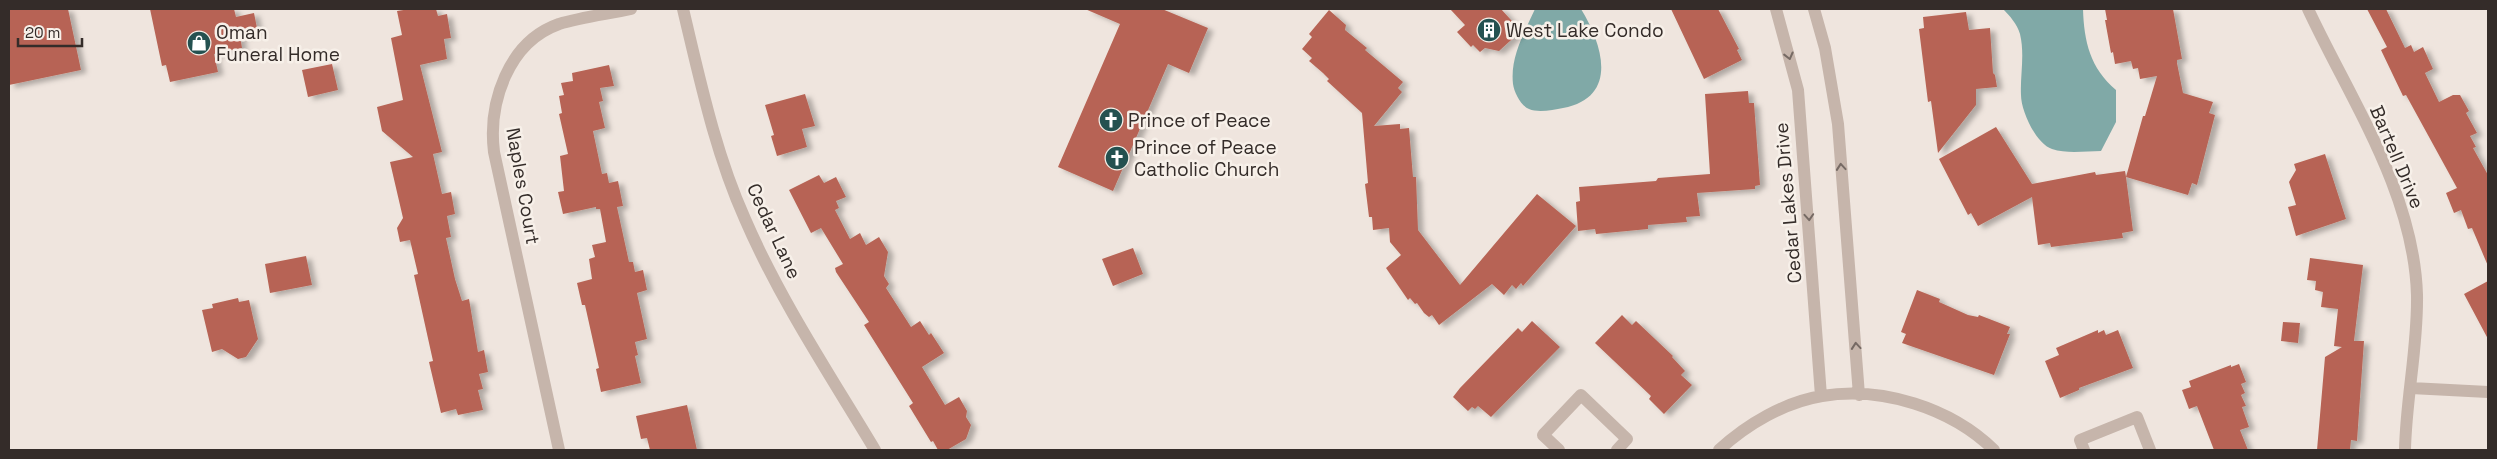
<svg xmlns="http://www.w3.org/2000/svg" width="2497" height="459" font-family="'Space Grotesk',sans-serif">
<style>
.water{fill:#80a9a7}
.building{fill:#b76454;filter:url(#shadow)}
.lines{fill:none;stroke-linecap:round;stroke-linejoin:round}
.minor{stroke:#c6b5ab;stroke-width:12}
.oneway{stroke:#766a64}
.labels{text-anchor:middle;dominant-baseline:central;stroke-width:5;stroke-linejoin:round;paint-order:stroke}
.poi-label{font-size:19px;fill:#342c29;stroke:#f7f0e9;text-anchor:start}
.street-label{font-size:19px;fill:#342c29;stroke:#f7f0e9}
</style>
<defs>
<filter id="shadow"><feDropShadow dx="5.5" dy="3" stdDeviation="2.5" flood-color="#0004"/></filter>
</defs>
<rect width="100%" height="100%" fill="#efe5de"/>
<path class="water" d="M1535,9H1581C1603,45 1619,97 1563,108C1553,110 1538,113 1529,109C1521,106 1514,92 1513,84C1510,57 1524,33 1535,9Z
M2003,9H2083C2084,41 2090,68 2116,90V122L2101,151C2086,151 2067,154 2052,149C2036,144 2021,111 2021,95C2020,75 2025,55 2020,34C2017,24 2010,16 2003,9Z"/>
<path class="building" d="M9,9H68L81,70L9,85Z
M150,9H234L236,17L254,13L258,33L240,36L242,48L214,54L218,72L170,82L166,65L162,66Z
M410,9H436L438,16L447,14L451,38L444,39L447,59L420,65L442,152L433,154L442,194L451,192L455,214L447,216L451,237L446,238L455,279L462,301L469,299L478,352L484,350L488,372L479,374L483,389L478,390L483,410L458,415L456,409L441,413L429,362L433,361L414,275L418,274L410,240L400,242L397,228L403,218L390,162L413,157L382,131L377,107L403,100L391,38L402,35L397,11Z
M1085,9H1162L1208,28L1189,73L1168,64L1113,191L1058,167L1120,24Z
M1450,9H1501L1521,31L1499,51L1485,48L1480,52L1473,45L1471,47L1457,32L1465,25Z
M1671,9H1718L1739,49L1737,50L1742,60L1704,79Z
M2105,9H2173L2182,59L2177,60V63L2183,93L2213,102L2209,113L2215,115L2197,185L2192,183L2188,195L2126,177L2133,231L2122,233L2123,238L2051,247L2050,243L2038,245L2032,197L1978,226L1971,213L1968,215L1939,159L1996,127L2032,184L2095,172L2096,175L2125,171L2126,177L2143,116H2145L2157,76L2140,79L2138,68L2133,69L2131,61L2115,64L2113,52L2111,53L2105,20H2107Z
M2367,9H2386L2405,48L2411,45L2414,52L2423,47L2433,69L2425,73L2439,102L2453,95H2460L2469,111L2466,113L2477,133L2470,136L2476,147L2473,148L2488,175V266L2472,228L2468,229L2461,210L2454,213L2446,193L2457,188L2406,95L2403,96L2381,50L2387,47Z
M1329,10L1346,25L1345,30L1367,48L1365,50L1403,82L1398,88L1402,92L1374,126L1400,124V129L1409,128L1413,177H1416L1418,230L1460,285L1537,194L1576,226L1523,286L1521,283L1516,289L1512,285L1504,295L1492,284L1439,325L1432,315L1429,317L1424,313L1417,303L1415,304L1410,298L1408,300L1386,268L1401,255L1390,242L1389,228L1373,230L1372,217H1369L1365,184L1368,183L1362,113L1327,81L1329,79L1323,73L1309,61L1312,58L1302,49L1312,37L1309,34Z
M1966,12L1969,30L1990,28L1993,73L1995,75L1997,87L1976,89V105L1938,153L1931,101L1928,102L1919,29L1924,28L1923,17Z
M332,64L338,90L308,97L302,70Z
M609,65L614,86L600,88L603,101L599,102L605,128L593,131L602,174L607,173L609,183L618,181L623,206L617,207L629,262H633L635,272L643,270L647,290L637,293L647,339L635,342L638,355L635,356L641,383L601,392L596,369L599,368L585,305H582L577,283L592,279L589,259L595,257L592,245L606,242L600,209H596V207L563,214L558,192L564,191L560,156L568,154L559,114L562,113L559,96L564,95L561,83L573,81L572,73Z
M1748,91L1749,103H1754L1760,185L1755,186V189L1697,193L1700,216L1686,217L1687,222L1648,225V229L1596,234L1595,229L1578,231L1576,202L1580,201L1579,187L1656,181L1658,178L1710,174L1705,94Z
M805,94L815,126L802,129L807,147L777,156L771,136L774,135L765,105Z
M2325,154L2346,219L2296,236L2288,207L2296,205L2289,182L2296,170L2294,164Z
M819,175L824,183L836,177L846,197L836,201L839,208L835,210L850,239L860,233L866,245L879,237L888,252L884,276L889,284L886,288L911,327L920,321L929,335L931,333L944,353L922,367L945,405L959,397L967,411L966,417L971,425L966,439L947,450H938L933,441L931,442L909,406L913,403L864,325L869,322L836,272L835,268L843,264L821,228L811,233L789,190Z
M1133,248L1143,274L1113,286L1102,259Z
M306,256L312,285L270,293L265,264Z
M2310,258L2363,265L2354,341H2364L2357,441L2351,440L2350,450H2317L2325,357L2342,347L2334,346L2338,309L2321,307L2323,292L2315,290L2316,281L2307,280Z
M2488,281V339L2464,294Z
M1917,290L1940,299L1939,302L1968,315L1978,317L1979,315L2010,327L2007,334H2010L1994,375L1902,343L1906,334L1901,332Z
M238,298L239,302L249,300L258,339L246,357L238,359L222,349L212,352L202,310L213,308L212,304Z
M1622,315L1632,325L1636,321L1673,356L1672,357L1685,371L1681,375L1692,385L1664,414L1649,399L1651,396L1595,343Z
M1532,321L1560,347L1491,417L1478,406L1475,409L1472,407L1468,411L1453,397L1460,388L1518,328L1522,332Z
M2283,322L2300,323L2298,343L2281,341Z
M2098,330V333L2104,330L2106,335L2118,330L2133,368L2079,388V390L2060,398L2045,361L2059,355L2056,348Z
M2239,364L2246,382L2241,384L2245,393L2241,395L2246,406L2242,407L2249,427L2240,430L2248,450H2214L2197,406L2189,409L2182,390L2191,387L2189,381L2231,365V367Z
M687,405L697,450H650L647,438L641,439L636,416Z"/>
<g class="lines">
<path class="minor" d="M683,9C700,80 715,152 745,219C780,300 830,375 875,450
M1776,9L1798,90L1821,396
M1814,9L1825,48L1838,124L1859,395
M2308,9C2350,99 2414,192 2417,295C2418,347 2406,398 2405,450
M2411,388L2488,392
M559,450L494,152C488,103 508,42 559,24C582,17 608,14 631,9
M1559,450L1543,435L1581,395L1627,439L1617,450
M1719,450C1747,424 1785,402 1822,396C1882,386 1951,408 1994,450
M2084,450L2080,440L2137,417L2150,450"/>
</g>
<defs><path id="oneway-chevron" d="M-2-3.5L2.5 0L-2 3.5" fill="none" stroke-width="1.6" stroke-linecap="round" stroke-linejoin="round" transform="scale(1.25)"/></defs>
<g class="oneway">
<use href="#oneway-chevron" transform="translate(1789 56) rotate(76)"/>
<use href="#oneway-chevron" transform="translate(1841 167) rotate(-95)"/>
<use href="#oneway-chevron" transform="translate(1809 217) rotate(86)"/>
<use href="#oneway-chevron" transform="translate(1856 346) rotate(-95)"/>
</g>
<defs>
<g id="building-disc" transform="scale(1.25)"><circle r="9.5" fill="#245150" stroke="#f7f0e9"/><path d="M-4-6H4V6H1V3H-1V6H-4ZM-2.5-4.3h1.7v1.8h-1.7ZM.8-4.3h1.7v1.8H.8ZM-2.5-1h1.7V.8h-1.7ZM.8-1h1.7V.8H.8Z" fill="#fff"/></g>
<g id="shop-disc" transform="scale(1.25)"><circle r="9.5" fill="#245150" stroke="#f7f0e9"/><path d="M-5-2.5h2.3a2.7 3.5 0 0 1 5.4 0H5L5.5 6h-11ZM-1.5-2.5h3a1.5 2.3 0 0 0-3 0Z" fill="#fff"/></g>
<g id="church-disc" transform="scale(1.25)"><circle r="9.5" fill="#245150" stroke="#f7f0e9"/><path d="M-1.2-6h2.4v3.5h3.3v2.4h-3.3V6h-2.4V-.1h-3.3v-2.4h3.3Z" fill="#fff"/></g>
</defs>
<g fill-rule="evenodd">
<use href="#building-disc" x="1489" y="30"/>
<use href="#shop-disc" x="199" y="43"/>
<use href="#church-disc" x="1111" y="120"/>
<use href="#church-disc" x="1117" y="158"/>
</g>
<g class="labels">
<g class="poi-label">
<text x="1506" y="30">West Lake Condo</text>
<text x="216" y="32">Oman<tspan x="216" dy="22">Funeral Home</tspan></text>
<text x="1128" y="120">Prince of Peace</text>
<text x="1134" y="147">Prince of Peace<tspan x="1134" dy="22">Catholic Church</tspan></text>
</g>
<g class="street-label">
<text transform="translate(2397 157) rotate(67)">Bartell Drive</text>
<text transform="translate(523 186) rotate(80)">Naples Court</text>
<text transform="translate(1788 203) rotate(-95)">Cedar Lakes Drive</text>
<text transform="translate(774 231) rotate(65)">Cedar Lane</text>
</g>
</g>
<rect width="2497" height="459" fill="none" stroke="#342c29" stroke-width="20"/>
<path d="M18 38v8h64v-8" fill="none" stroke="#342c29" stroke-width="2.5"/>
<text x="25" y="38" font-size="15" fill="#342c29" stroke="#f7f0e9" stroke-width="4" paint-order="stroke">20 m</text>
</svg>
